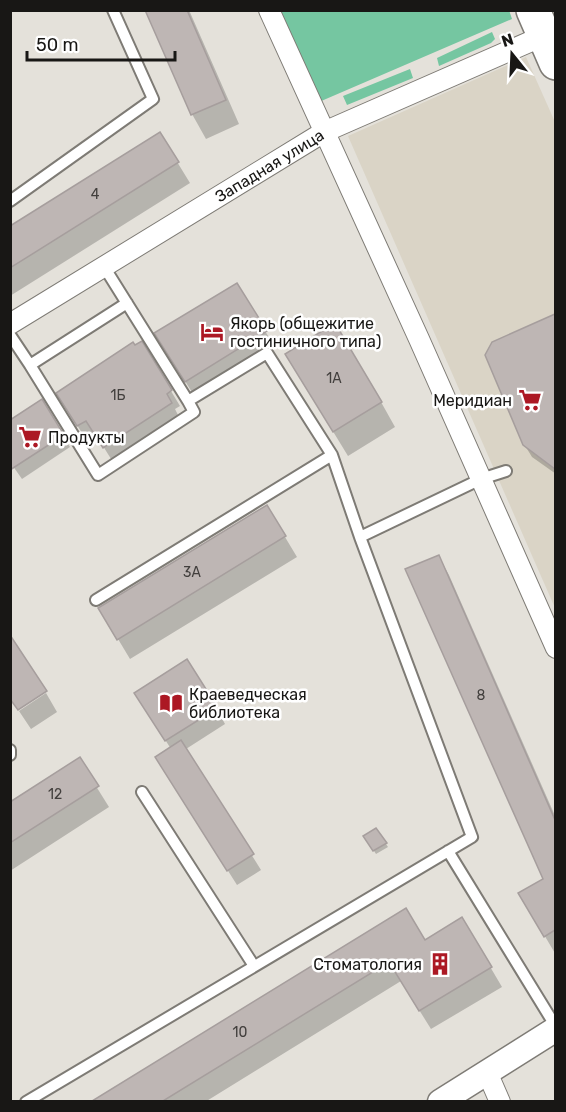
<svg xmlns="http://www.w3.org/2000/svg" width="566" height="1112" font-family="Rubik,sans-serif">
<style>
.built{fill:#dad4c6}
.green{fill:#75c6a1}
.shadow{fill:#0003}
.building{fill:#beb6b4;stroke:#a69e9d;stroke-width:1.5}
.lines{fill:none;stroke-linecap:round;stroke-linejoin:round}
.service-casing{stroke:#7e7b75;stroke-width:14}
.minor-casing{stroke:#7e7b75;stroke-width:22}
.tertiary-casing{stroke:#7e7b75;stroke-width:27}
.trunk-casing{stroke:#7e7b75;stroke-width:36}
.service{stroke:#fff;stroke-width:10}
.minor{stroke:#fff;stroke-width:20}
.tertiary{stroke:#fff;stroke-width:24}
.trunk{stroke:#fff;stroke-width:33}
.labels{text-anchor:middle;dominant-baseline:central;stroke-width:5;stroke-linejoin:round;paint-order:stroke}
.number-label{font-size:14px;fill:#423f3d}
.street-label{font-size:16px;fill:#181715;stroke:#fff}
.poi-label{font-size:16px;fill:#181715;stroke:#fff;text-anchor:start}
</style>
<rect width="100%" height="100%" fill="#e4e1da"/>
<path class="built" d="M526,57L555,122V608L348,136Z"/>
<path class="green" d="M509,10L512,19L312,105L271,11Z
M492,32L495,39L491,43L439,66L437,58Z
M410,69L413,78L347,105L343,96Z"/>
<path class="shadow" d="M146,10H189L239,124L206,139L192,114Z
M160,134L190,183L10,296V228Z
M236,285L275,347L195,397L165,349Z
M556,315V474L532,457L524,444L493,343Z
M301,379L381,402L395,427L348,456Z
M171,391L180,406L175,409L180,419L113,462L96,435L87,441L67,409Z
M63,436L70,447L22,479L10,462Z
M285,537L297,557L130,659L112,629Z
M439,557L449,575L556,818V955L520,894L545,879Z
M46,693L57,712L31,729L19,711Z
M145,708L217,709L225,724L186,749L261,870L237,885L166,773L171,749Z
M79,759L109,807L10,871V804Z
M365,837L386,844L388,847L376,854Z
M405,910L425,942L462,919L502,987L431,1029L401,981L205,1102H95Z"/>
<path class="building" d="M145,10H187L226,100L191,115Z
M160,132L179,162L10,268V226Z
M237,283L267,331L185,382L154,333Z
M555,314V469L523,445L485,355L492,342Z
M335,323L382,402L333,432L285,354Z
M142,341L172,390L167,394L172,403L103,448L86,421L77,426L56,393L133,342L135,345Z
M42,399L64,435L10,470V420Z
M267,505L286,536L117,640L98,608Z
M439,555L555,820V930L544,937L518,893L543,879L405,569Z
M10,635L47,691L18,710L10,699Z
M187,659L218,708L165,741L134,693Z
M181,740L254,854L227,871L155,757Z
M80,757L99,786L10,843V802Z
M376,828L387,843L373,851L363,836Z
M406,908L425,940L462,917L492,967L419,1011L389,962L163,1101H92Z"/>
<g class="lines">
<g class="service-casing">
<path id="service" d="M10,201L153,99L113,10
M103,265L188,401L267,353L332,455L360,537
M10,335L30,365L127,303
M30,365L98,475L194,412L188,401
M96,600L332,455
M10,750V755
M142,792L254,966
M448,851L556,1027
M26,1102L472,837L360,537L481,479L506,471"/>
</g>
<g class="minor-casing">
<g id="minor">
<path d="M269,10L419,339L556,648"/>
<path id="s1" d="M10,324L324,132L543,36"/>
<path d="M487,1072L500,1102"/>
</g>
</g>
<g class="tertiary-casing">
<path id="tertiary" d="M440,1102L556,1029"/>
</g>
<g class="trunk-casing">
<path id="trunk" d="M533,10L556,63"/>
</g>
<use href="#service" class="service"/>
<use href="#minor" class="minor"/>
<use href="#tertiary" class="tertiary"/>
<use href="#trunk" class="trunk"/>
</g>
<defs>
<g id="hotel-bare" transform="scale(1.8)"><path d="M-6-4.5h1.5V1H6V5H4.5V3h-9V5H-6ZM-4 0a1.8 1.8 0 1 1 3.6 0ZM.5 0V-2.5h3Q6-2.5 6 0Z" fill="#ac1824" stroke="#fff" stroke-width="2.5" paint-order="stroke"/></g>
<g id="supermarket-bare" transform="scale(1.8)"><path d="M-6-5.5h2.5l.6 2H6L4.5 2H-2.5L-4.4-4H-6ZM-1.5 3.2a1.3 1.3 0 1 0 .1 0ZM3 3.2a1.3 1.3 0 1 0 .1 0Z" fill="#ac1824" stroke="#fff" stroke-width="2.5" paint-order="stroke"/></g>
<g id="library-bare" transform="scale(1.8)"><path d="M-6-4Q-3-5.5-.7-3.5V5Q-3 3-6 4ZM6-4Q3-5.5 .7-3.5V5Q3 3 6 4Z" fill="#ac1824" stroke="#fff" stroke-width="2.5" paint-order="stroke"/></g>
<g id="building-bare" transform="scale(1.8)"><path d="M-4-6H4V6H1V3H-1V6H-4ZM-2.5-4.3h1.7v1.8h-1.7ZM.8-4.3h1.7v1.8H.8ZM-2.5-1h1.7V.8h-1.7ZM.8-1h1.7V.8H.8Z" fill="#ac1824" stroke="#fff" stroke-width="2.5" paint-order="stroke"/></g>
</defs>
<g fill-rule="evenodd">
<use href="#hotel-bare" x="212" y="332"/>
<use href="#supermarket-bare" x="530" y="400"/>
<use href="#supermarket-bare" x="30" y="437"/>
<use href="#library-bare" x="171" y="703"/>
<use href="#building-bare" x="440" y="964"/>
</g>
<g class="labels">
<g class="number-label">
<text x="95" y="194">4</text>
<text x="334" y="378">1А</text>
<text x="118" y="395">1Б</text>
<text x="192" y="572">3А</text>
<text x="481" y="695">8</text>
<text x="55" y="794">12</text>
<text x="240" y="1032">10</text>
</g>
<g class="street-label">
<text stroke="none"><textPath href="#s1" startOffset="304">Западная улица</textPath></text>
</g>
<g class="poi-label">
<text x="230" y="323">Якорь (общежитие<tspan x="230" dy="18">гостиничного типа)</tspan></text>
<text x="512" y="400" text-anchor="end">Меридиан</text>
<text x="48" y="437">Продукты</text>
<text x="189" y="694">Краеведческая<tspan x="189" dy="18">библиотека</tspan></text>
<text x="422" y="964" text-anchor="end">Стоматология</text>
</g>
</g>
<rect width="566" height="1112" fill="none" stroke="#181715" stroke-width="24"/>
<g transform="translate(512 54) rotate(342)" stroke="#ffffff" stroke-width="4.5" paint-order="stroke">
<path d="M0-4.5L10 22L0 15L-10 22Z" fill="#181715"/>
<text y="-9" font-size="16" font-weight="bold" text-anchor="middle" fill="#181715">N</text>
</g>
<path d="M27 51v9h148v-9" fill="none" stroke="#181715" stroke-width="3"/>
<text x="36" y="51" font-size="18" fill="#181715" stroke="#ffffff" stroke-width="4.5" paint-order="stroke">50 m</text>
</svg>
